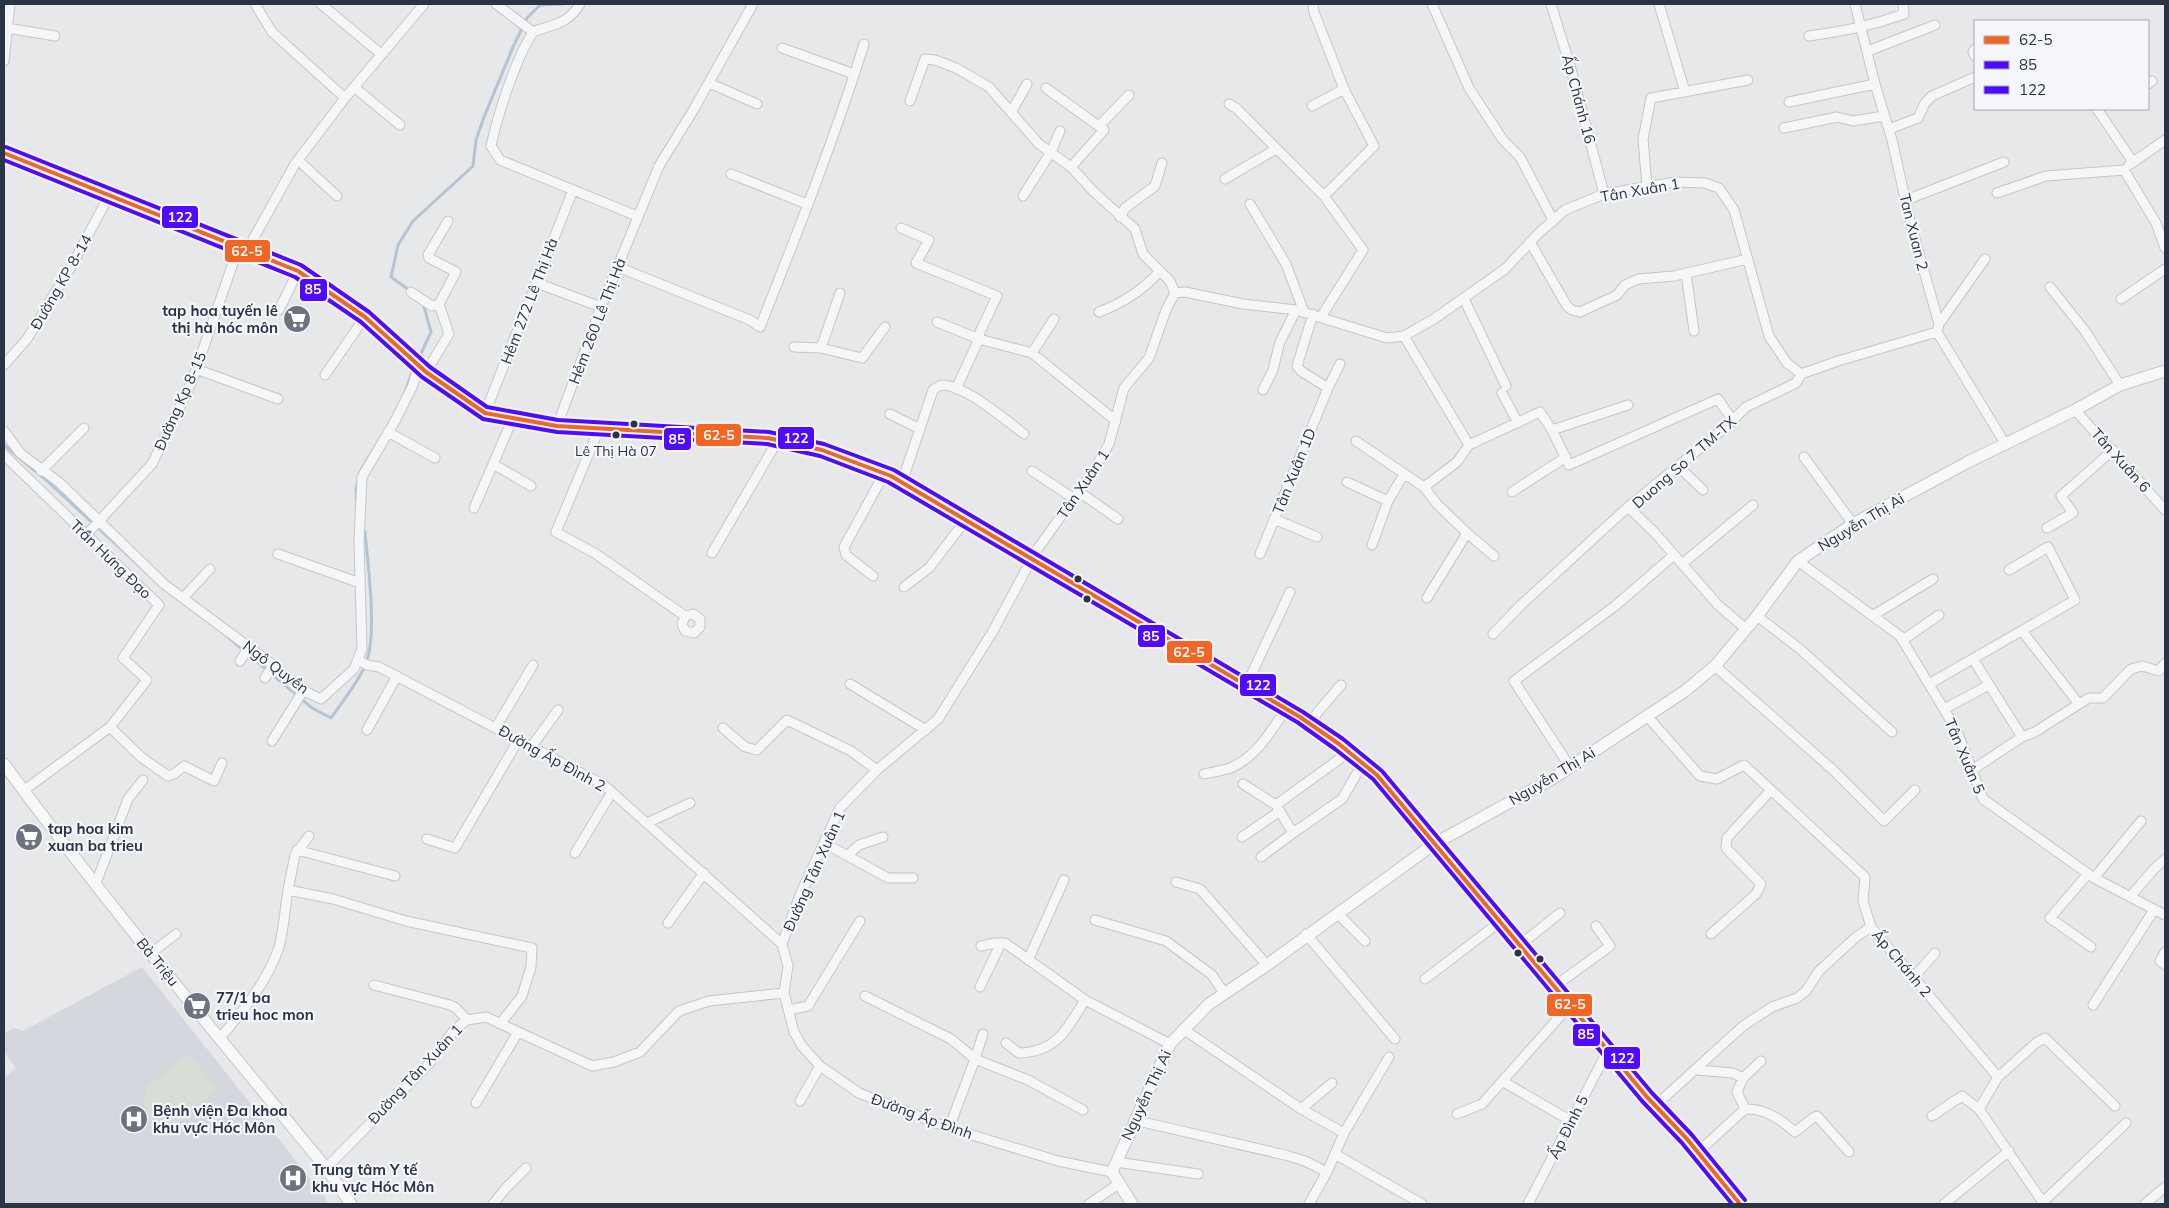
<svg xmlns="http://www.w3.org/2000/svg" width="2169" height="1208" font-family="Mulish,sans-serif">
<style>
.built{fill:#d4d7dd}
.green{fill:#d6ded6}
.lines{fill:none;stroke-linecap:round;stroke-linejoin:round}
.stream{stroke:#b4c4d5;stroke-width:3}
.street-casing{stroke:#c4c6c8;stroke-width:11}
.secondary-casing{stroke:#c4c6c8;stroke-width:13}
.street{stroke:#f5f6f7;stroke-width:9}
.secondary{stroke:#f8f8f8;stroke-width:11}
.bus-1-casing{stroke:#f4f6f9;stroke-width:8}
.bus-2-casing{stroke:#f4f6f9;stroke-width:8}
.bus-3-casing{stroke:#f4f6f9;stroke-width:8}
.bus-1{stroke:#f26522;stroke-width:4}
.bus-2{stroke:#4f0aff;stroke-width:4}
.bus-3{stroke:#4f0aff;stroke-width:4}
.bus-dot{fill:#2b3445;stroke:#f4f6f9;stroke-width:2}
.labels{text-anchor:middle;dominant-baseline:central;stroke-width:4.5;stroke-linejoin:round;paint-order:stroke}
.bus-label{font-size:14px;fill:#2b3445;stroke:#f4f6f9}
.street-label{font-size:15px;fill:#2b3445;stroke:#f4f6f9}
.poi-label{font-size:15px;font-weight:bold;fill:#2b3445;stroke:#f4f6f9;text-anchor:start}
.line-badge{stroke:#f4f6f9;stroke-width:2}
.badge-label{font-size:14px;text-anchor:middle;font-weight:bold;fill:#fff}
</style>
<rect width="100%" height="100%" fill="#e6e8ea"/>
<path class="built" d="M142,967L324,1196L327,1204H4V1078L16,1068L4,1052V1034L14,1028L23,1031Z"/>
<path class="green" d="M187,1056L192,1057L215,1086V1092L176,1124L153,1123L143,1110L147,1087Z"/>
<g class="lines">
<path class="stream" d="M409,290L391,277L398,245L413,221L473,166L476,140L484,117L513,47L527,18L540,5L562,4
M418,360L431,332L423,303
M405,392L412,372
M4,445L46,480L145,571
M361,470L381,437
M357,519L356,489L358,481
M228,637L312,708L331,718C343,701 356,685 365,666C378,636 368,566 365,532L362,527"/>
<g class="street-casing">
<path id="street" d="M255,4L272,32L345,98
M321,4L381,54
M496,4L533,32
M580,4C567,25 553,24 533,32C515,60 498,114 491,146L500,160L637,216
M1313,4L1314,12L1344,89
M1432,4L1469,88L1503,140L1520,157L1553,220
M1551,4L1571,69L1604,194
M1659,4L1685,92
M1855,4L1875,84L1892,140L1911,225L1939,324L1937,332L2006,445
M7,28L55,36
M1809,36C1844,31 1871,26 1904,14L1903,4
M782,48L854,74
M1975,49L1973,52L1975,56
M1868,51L1935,25
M4,61L10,4
M709,83L757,104
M2148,84L2152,81
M354,87L400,125
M1046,88L1104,130L1071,167
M910,101L925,59L935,60L956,68L989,87L1039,144L1071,167L1094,192L1135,229L1143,254L1170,281L1175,293
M1789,102L1875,84
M1229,104L1236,108L1324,196
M1312,106L1344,89L1374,146L1324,196L1363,250L1321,317
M2097,109L2133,162
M1012,111L1027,84
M1099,126L1129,95
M1784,128L1837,117L1853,121L1884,116
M1889,129L1918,118L1925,103L1932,96L1975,77
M298,160L337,196
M2129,165L2165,140
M731,174L807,204
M1225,179L1276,149
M1647,187L1643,139L1651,98L1748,80
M1997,193L2046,176L2124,170L2156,223L2165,248
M1023,196L1051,152L1060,131
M1906,200L2004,162
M1250,204L1286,264L1304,312
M1120,217L1125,208L1155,186L1162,163
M901,228L929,240L916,263L997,296L980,332L979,339L937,322
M1530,242L1567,306L1572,310L1580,312L1617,295L1625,285L1638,279L1674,276L1748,259
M247,250L295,164L345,98L424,4
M618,267L750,320L760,327C797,234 834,140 864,44
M1686,273L1694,331
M537,283L601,307
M2050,287L2085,331L2120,385
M411,292L432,306L439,304
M1464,299L1506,386
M2121,299L2165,269
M279,310L298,271
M1099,312C1123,303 1142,291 1159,272
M1939,324L1985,259
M1404,336L1469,445L1457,462L1424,487L1437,504L1467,533L1427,598
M794,347L821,348L840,293
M821,348L862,358L885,327
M1032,353L1054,319
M4,365L27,339L72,265L110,194
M196,369L278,399
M426,372L449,334L439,304L456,272L429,258L428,255L448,221
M325,375L365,317
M1328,388L1340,364
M956,389L979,339L1032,353L1116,421
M1263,390L1273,370L1280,342L1296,310
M1502,393L1518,423
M2075,410L2165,510
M485,413L573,190
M890,414L920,429
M557,426L601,307L659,166L694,109L753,4
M599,429L556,532L596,554L685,616
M1552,430L1628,405
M4,431L20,453L60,483L164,584L273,665L296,687L321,699L354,669L362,649L359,541L362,477L395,421L413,385L419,364
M388,432L435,458
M1356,441L1424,487
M1469,445L1540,412L1552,430L1569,465L1718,399L1733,421
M4,455L159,605L123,658L147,680L110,727L23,791
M1804,457L1853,524
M493,464L531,486
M1679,467L1703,490
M41,471L84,428
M1032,471L1073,498
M902,482L933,390C936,388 939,385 943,385C966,386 1006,420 1024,434
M1347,482L1388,501
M1078,491L1118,519
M1512,492L1566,457
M474,508L513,418
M1274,519L1317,537
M2047,528L2073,513L2061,496L2113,450
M1467,533L1494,556
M86,535L152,464L192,381L239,246
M1372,545L1388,501L1404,474
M712,553L778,440
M278,554L360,583
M1260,554L1328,388L1301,371L1297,366L1313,314
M1798,561L1900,636L1957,731L1983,799L2094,878L2165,915
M1682,564L1753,505
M873,576L846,555L844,547L884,474
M904,587L929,568L965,521
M183,598L210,569
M693,614L700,619V627L694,633L685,631L682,624L685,616Z
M1757,616L1800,649L1892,732
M1872,616L1933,579
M1745,628L1718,605L1655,533L1628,507L1727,426L1746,407L1796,383L1801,374
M1493,634L1521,605L1628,507
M1903,640L1939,615
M1973,659L2022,737L2035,732L2079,704L2022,631
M358,660L367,665L379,667L604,785L782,944
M240,661L249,647
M1715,666L1832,769L1884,821L1915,790
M265,678L273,665
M850,684L926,730
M1929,684L2075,600L2048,547L2009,570
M1246,686L1290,592
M2079,704L2089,698H2103L2131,669L2142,666L2159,671L2165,663
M1944,709L1989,685
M1647,716L1700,776L1717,779L1744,765L1865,877L1863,901L1871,927L1998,1077L1979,1109L2044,1204
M1311,725L1317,713L1341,685
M110,727L141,757L168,776L174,774L184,766L214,781L222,763
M496,727L533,665
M723,728L745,747L757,750L787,720L851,751L877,770
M367,730L397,676
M272,741L303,691
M532,746L558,710
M1570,767L1514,681L1615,606L1674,555
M1972,770L2022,737
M1204,774C1212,772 1222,771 1230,768C1256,758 1271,731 1286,709
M1243,784L1276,805L1349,752
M1276,805L1293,833L1342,799L1363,763
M647,823L690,803
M1242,837L1280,811
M427,839L455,848L519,739
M824,843L888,878H913
M297,850L395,876
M575,853L612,792
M847,856L859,845L883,837
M1261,857L1293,833
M2088,874L2050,918L2091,947
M2094,878L2141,821
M1176,882L1200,889L1267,965
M96,883L128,799L143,780
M288,890L295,855L309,836
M2130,897L2153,870L2165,859
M1337,913L1365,941
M1095,920L1166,941L1212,975L1224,993
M668,923L704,873
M1306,934L1395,1039
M1711,934L1756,894L1761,884L1726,848L1727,838L1771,790
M1520,945L1560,913
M981,946L995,943H1005L1085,1000L1170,1044
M2165,952L2160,961L2165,965
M150,954L176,934
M1028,960L1064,880
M1914,977L1935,953
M1425,979L1501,921
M374,985L450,1005L456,1008L467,1020
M1555,986L1610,946L1596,926
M980,987L1001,943
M865,996L951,1039L975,1059L983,1034
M2093,1005L2154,910
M788,1010L808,1006L860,921
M1183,1029L1301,1109L1344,1133L1389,1057
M220,1038C242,1012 268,981 279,947C284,929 285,908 288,890L333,899L406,921L532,948L531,967L522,996L500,1024
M1006,1043L1019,1053C1057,1052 1067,1029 1085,1000
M1697,1070L1733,1073L1743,1078L1737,1092L1745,1109
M1998,1077L2037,1042L2045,1038L2115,1106
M1743,1078L1761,1061
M1502,1081L1571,1121
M800,1101L820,1066
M476,1103L518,1032
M1655,1106L1743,1026L1772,1007L1797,998L1806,991L1819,971L1856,937L1871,927
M1301,1109L1332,1083
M1457,1114L1482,1104L1571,1004
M1932,1116L1962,1096L1979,1109
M1134,1120L1285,1155L1305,1161L1327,1172
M949,1128L975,1059L1028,1080L1083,1110
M1697,1153L1745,1109C1765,1108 1780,1119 1795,1132L1813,1118L1817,1116L1849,1152
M1335,1154L1422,1204
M1116,1162L1198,1174
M326,1168L428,1065L454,1030L467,1020L486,1017L592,1066L614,1062L640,1052L679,1011L709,1001L784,993
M1112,1172L1058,1161L949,1128L859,1093L820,1066L802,1046L794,1032L784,993L788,966L782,944L800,895L840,808L877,770L938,719L993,631L1036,551L1092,473L1109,444L1124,388L1149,358L1166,310L1175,293L1185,292L1243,304L1296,310L1387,338L1404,336L1434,319L1505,269L1540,232L1565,210L1604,194L1675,182L1705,183L1719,188L1734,210L1769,336L1787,363L1801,374L1838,361L1937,332
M2043,1202L2126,1123
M493,1204L506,1188L526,1168
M1089,1204L1120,1183
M1309,1204L1327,1172L1344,1133
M1528,1204L1608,1050
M1944,1204L2009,1151
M2145,1204L2165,1187"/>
</g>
<g class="secondary-casing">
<path id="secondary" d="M4,153L298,271L365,317L419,364L426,372L485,413L557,426L768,438L822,450L891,476L1300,717L1339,744L1377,775L1647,1097L1687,1139L1740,1204
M4,764C106,903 217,1035 326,1168L351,1204
M1132,1204L1112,1172L1170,1044L1209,1004L1267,965L1434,844L1552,779L1685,691L1715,666L1757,616L1798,561L1853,524L1968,462L2075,410L2120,385L2165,371"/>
</g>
<use href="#street" class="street"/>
<use href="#secondary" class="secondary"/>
<g class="bus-1-casing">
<path id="bus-1" d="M4,153L298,271L365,317L426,372L485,413L557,426L768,438L822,450L891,476L1300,717L1339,744L1377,775L1647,1097L1687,1139L1740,1204"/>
</g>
<g class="bus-2-casing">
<path id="bus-2" d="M4,160L295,277L361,322L422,377L483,419L557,432L767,444L820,456L888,482L1297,722L1335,749L1373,779L1642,1101L1682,1143L1732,1204"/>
</g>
<g class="bus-3-casing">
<path id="bus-3" d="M6,147L301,265L369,312L430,367L487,407L558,420L769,432L824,444L894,470L1303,712L1343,739L1382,771L1652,1093L1692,1135L1745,1200"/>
</g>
<use href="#bus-1" class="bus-1"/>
<use href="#bus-2" class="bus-2"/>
<use href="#bus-3" class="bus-3"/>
</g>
<defs>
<g id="supermarket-disc" transform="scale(1.4375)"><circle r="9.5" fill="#6c737f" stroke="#f4f6f9"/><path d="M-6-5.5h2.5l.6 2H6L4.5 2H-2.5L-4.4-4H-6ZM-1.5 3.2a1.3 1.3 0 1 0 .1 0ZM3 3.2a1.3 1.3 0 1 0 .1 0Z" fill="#fff"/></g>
<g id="hospital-disc" transform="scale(1.4375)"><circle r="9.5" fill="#6c737f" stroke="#f4f6f9"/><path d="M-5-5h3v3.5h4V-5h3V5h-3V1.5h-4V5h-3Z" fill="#fff"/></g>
</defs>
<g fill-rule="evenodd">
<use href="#supermarket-disc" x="297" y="319"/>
<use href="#supermarket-disc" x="29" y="837"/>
<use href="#supermarket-disc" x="197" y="1006"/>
<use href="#hospital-disc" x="134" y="1119"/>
<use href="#hospital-disc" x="293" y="1178"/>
</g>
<g class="bus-dot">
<circle cx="634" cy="424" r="4.5"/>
<circle cx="616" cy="435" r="4.5"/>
<circle cx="1078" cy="579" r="4.5"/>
<circle cx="1087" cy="599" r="4.5"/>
<circle cx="1518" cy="953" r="4.5"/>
<circle cx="1540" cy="959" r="4.5"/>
</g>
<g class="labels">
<g class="bus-label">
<text x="616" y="451">Lê Thị Hà 07</text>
</g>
<g class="street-label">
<text transform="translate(1579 99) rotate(75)">Ấp Chánh 16</text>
<text transform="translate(1640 190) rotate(-10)">Tân Xuân 1</text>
<text transform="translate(1914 232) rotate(76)">Tan Xuan 2</text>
<text transform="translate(61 282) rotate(-60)">Đường KP 8-14</text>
<text transform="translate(529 301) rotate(-69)">Hẻm 272 Lê Thị Hà</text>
<text transform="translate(597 321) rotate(-69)">Hẻm 260 Lê Thị Hà</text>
<text transform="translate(180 401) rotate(-66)">Đường Kp 8-15</text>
<text transform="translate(2121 460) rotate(48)">Tân Xuân 6</text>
<text transform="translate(1684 462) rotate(-41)">Duong So 7 TM-TX</text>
<text transform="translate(1294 471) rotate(-68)">Tân Xuân 1D</text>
<text transform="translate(1083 484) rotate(-56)">Tân Xuân 1</text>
<text transform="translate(1861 522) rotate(-31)">Nguyễn Thị Ai</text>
<text transform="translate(111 559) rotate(44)">Trần Hưng Đạo</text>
<text transform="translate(276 667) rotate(37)">Ngô Quyền</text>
<text transform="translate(1965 756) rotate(67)">Tân Xuân 5</text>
<text transform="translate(552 758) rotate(29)">Đường Ấp Đình 2</text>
<text transform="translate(1552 776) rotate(-31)">Nguyễn Thị Ai</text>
<text transform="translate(814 871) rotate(-66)">Đường Tân Xuân 1</text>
<text transform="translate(158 962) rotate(51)">Bà Triệu</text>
<text transform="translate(1902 963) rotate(50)">Ấp Chánh 2</text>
<text transform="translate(415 1074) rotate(-47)">Đường Tân Xuân 1</text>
<text transform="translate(1146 1095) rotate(-65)">Nguyễn Thị Ai</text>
<text transform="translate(922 1116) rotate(20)">Đường Ấp Đình</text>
<text transform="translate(1568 1127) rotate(-63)">Ấp Đình 5</text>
</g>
<g class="poi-label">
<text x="278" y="310" text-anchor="end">tap hoa tuyến lê<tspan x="278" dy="17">thị hà hóc môn</tspan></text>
<text x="48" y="828">tap hoa kim<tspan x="48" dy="17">xuan ba trieu</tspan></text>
<text x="216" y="997">77/1 ba<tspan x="216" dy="17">trieu hoc mon</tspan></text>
<text x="153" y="1110">Bệnh viện Đa khoa<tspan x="153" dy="17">khu vực Hóc Môn</tspan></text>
<text x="312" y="1169">Trung tâm Y tế<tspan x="312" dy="17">khu vực Hóc Môn</tspan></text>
</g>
</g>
<g class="line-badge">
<rect x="161" y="205" width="38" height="24" rx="5" fill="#4f0aff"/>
<rect x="224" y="239" width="47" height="24" rx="5" fill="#f26522"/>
<rect x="299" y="278" width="29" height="24" rx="5" fill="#4f0aff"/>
<rect x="695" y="423" width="47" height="24" rx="5" fill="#f26522"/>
<rect x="777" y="426" width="38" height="24" rx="5" fill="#4f0aff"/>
<rect x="663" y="427" width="29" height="24" rx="5" fill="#4f0aff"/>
<rect x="1137" y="624" width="29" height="24" rx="5" fill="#4f0aff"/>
<rect x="1166" y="640" width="47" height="24" rx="5" fill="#f26522"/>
<rect x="1239" y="673" width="38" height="24" rx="5" fill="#4f0aff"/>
<rect x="1546" y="993" width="47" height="24" rx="5" fill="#f26522"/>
<rect x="1572" y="1023" width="29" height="24" rx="5" fill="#4f0aff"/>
<rect x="1603" y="1046" width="38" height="24" rx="5" fill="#4f0aff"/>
</g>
<g class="badge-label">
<text x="180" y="222">122</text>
<text x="247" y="256">62-5</text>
<text x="313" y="294">85</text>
<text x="719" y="440">62-5</text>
<text x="796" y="443">122</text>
<text x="677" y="444">85</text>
<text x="1151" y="641">85</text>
<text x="1189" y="657">62-5</text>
<text x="1258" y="690">122</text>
<text x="1570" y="1009">62-5</text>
<text x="1586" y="1039">85</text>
<text x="1622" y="1063">122</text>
</g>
<rect width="2169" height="1208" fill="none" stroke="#2b3445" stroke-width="10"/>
<rect x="1974" y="20" width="175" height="90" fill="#f4f6f9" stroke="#a4a8b1"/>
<rect x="1984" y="36" width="25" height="8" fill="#f26522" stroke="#a4a8b1"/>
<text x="2019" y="45" font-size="15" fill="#2b3445">62-5</text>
<rect x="1984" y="61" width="25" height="8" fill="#4f0aff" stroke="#a4a8b1"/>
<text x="2019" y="70" font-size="15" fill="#2b3445">85</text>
<rect x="1984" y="86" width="25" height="8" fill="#4f0aff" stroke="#a4a8b1"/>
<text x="2019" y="95" font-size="15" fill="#2b3445">122</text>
</svg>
